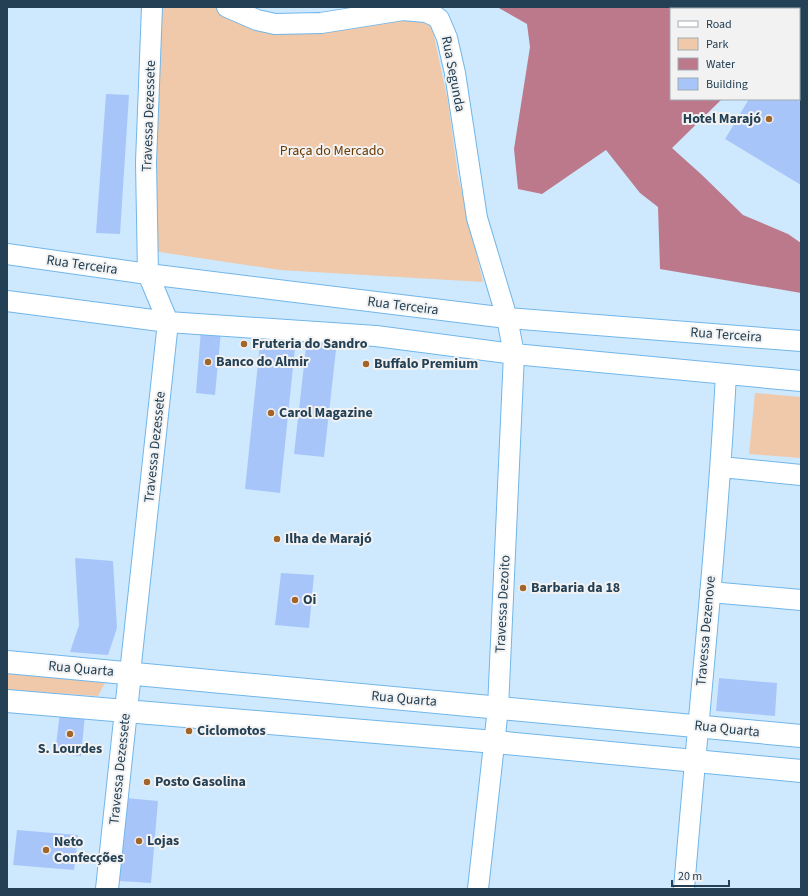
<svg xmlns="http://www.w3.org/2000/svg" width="808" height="896" font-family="'Source Sans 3',sans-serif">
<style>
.green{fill:#efc9a9}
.water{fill:#bc798b}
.building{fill:#a8c5fa}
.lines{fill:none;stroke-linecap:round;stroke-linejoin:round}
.minor-casing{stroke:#71b6e9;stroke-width:22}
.tertiary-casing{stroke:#71b6e9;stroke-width:24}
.minor{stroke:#fff;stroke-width:20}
.tertiary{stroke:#fff;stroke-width:22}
.poi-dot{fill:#a26529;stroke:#f2f2f2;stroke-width:1.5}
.labels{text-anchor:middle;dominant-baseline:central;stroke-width:4;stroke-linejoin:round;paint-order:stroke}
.street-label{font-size:14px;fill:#234055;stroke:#f2f2f2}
.poi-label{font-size:14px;font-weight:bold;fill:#234055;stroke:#f2f2f2;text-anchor:start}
.park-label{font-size:14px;fill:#6c3a00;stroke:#f2f2f2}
</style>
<rect width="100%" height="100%" fill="#cee9fe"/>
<path class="green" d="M153,7H214L246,26L394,16L431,22L448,102L458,176L483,282L280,270L153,251Z
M755,393L801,397V458L749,454Z
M7,667L100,676L105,683L98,696L7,690Z"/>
<path class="water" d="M497,7H686L685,9H671V99H722L672,148L702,175L743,215L788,234L801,243V293L660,269L658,207L640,193L606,150L542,194L518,189L514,149L530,47L527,24Z"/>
<path class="building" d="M801,30V185L725,139L749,99H799V34Z
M106,94L129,95L120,234L96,233Z
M201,329L221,331L215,395L196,393Z
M261,334L296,338L280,493L245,489Z
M307,338L337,341L324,457L294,454Z
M75,558L113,561L117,628L108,655L70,652L79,625Z
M281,573L314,575L309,628L275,625Z
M719,678L777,683L775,716L716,711Z
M60,712L85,715L81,756L55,753Z
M126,798L158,801L151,883L119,881Z
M17,830L78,835L74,870L13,865Z"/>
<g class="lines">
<g class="minor-casing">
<path id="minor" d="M227,7L257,20L275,24L321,23L403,10L426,12L435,16L439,19L447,38L455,73L477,218L507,318L514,354L498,708L478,889
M7,254L148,274L507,318L801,341
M7,301L168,322L376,336L514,354L801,381
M721,467L801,475
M710,592L801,600
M130,673L168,322L148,274L146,162L152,7
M684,889C698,717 717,546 726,374"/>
</g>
<g class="tertiary-casing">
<path id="tertiary" d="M7,662L801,736
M7,701L495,742L801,771
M107,889L130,673"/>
</g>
<use href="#minor" class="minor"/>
<use href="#tertiary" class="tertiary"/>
</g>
<g class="poi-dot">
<circle cx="769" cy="119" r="4"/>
<circle cx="244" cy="344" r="4"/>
<circle cx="208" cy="362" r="4"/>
<circle cx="366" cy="364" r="4"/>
<circle cx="271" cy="413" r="4"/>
<circle cx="277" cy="539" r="4"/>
<circle cx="523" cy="588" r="4"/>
<circle cx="295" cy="600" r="4"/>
<circle cx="189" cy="731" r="4"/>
<circle cx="70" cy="734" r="4"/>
<circle cx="147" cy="782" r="4"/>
<circle cx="139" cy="841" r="4"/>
<circle cx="46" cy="850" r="4"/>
</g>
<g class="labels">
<g class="street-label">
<text transform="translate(453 74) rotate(79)">Rua Segunda</text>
<text transform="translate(149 116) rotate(-88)">Travessa Dezessete</text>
<text transform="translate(82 265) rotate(8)">Rua Terceira</text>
<text transform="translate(403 306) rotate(7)">Rua Terceira</text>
<text transform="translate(726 335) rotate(4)">Rua Terceira</text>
<text transform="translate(155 447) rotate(-84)">Travessa Dezessete</text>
<text transform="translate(503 604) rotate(-87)">Travessa Dezoito</text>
<text transform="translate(706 631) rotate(-85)">Travessa Dezenove</text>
<text transform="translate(81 669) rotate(5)">Rua Quarta</text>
<text transform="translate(404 699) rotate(5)">Rua Quarta</text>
<text transform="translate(727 729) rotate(6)">Rua Quarta</text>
<text transform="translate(120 769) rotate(-84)">Travessa Dezessete</text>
</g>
<g class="poi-label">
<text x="761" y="119" text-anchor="end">Hotel Marajó</text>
<text x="252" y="344">Fruteria do Sandro</text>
<text x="216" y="362">Banco do Almir</text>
<text x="374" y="364">Buffalo Premium</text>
<text x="279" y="413">Carol Magazine</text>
<text x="285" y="539">Ilha de Marajó</text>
<text x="531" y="588">Barbaria da 18</text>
<text x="303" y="600">Oi</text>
<text x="197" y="731">Ciclomotos</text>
<text x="70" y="749" text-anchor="middle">S. Lourdes</text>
<text x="155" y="782">Posto Gasolina</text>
<text x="147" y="841">Lojas</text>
<text x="54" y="842">Neto<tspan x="54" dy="16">Confecções</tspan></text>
</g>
<g class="park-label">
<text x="332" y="151">Praça do Mercado</text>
</g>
</g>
<rect width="808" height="896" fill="none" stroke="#234055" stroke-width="16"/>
<rect x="670" y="8" width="130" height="92" fill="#f2f2f2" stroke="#9fabb3"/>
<rect x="678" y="21" width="20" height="6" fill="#ffffff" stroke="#9fabb3"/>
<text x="706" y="28" font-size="12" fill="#234055">Road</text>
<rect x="678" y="38" width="20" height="12" fill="#efc9a9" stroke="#9fabb3"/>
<text x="706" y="48" font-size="12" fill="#234055">Park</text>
<rect x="678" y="58" width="20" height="12" fill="#bc798b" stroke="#9fabb3"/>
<text x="706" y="68" font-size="12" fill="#234055">Water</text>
<rect x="678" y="78" width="20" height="12" fill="#a8c5fa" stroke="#9fabb3"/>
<text x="706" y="88" font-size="12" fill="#234055">Building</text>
<path d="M672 880v6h57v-6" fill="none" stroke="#234055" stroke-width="2"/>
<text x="678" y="880" font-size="12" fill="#234055" stroke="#f2f2f2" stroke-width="3" paint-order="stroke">20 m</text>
</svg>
